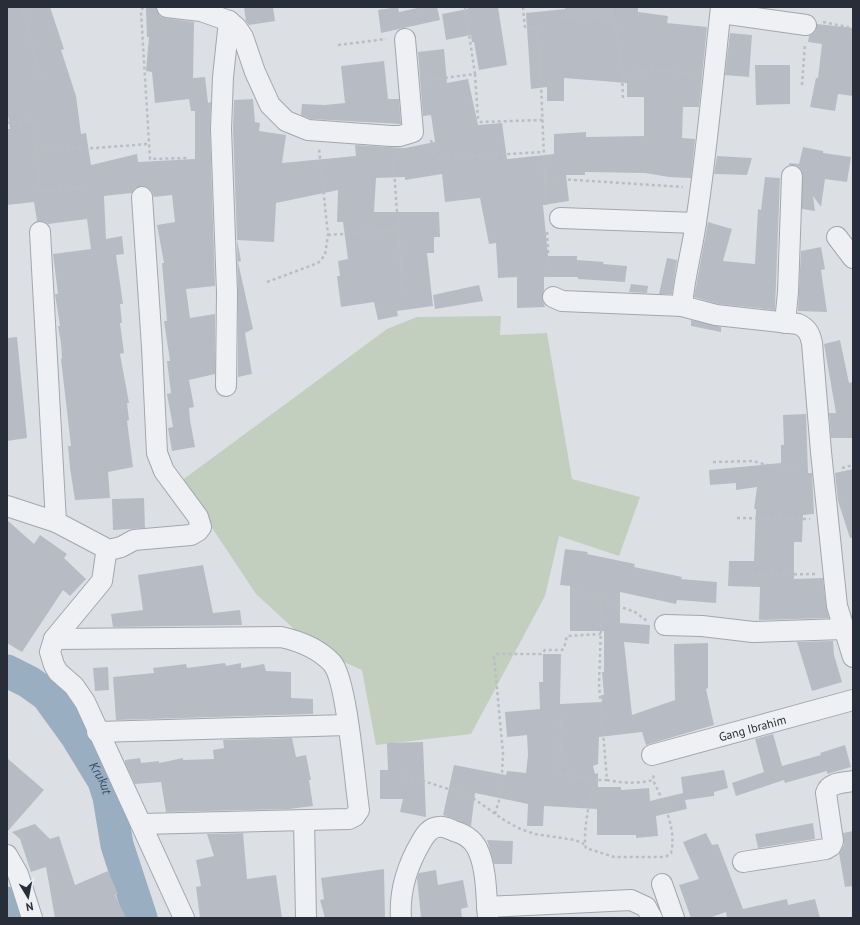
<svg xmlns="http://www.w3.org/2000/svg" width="860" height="925" font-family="'PT Sans',sans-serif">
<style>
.green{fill:#c2cebe}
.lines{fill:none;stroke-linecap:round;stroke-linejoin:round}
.canal{stroke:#9aaec2;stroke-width:19}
.river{stroke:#9aaec2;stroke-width:33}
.building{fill:#b7bcc4}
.minor-casing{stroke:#a2a7ae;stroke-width:22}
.path{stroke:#babec3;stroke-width:2.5;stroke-dasharray:3 3;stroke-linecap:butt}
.minor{stroke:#eef0f3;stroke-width:20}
.labels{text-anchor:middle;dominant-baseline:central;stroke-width:3.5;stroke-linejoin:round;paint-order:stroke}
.street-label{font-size:12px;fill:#272e39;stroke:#ebeef3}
.water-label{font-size:13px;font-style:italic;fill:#364d69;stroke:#ebeef3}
</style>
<rect width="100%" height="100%" fill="#dce0e5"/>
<path class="green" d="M501,316L500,335L547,333L572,479L640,497L619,556L559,536L545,596L471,734L376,745L362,670L317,650L256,594L181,481L387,329L417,317Z"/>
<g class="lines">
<path class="canal" d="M7,896L11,901L16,918"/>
<path class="river" id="s1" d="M7,671L29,682L47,695L76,735L104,781L109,797L117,845L141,918"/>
</g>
<path class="building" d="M7,7H50L64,49L61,50L76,96L81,134L86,133L91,165L137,154L138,162L195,159V111H191L189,99L155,103L152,72L146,71L149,37H147L146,8H156L160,16L165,18L194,22L193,78L205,77L208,103L211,102L210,129L215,286L186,289L190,318L215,314V374L189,380L194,407L189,408L190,420L195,447L172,451L168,428L173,427L167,394L171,393L167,361H170L164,321H167L162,263H164L157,225L175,222L172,195L154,197L151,190L142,186L135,188L132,193L104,196L106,239L122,236L124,254L116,255L123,304H120L122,323H120L124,353L120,354L129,403H127L129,420L127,421L133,467L108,472L110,498L75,500L70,468L68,446H71L61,359L62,358L61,343L58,326H60L55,294H58L53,254L91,249L87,219L48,224L45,222L37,221L34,202L7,205V129H10L7,109Z
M244,7H273L275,21L249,25L246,21Z
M398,7L399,12L422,7H437L440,20L381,33L378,10Z
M468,7H498L507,65L479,70L474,42H472L471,35L446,40L442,14L468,9Z
M565,7H638V12L668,16L667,23L707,27L699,107H683L682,138L695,139L691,178L669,177L645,173L585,172V175H566L569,201L543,205L548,256H577V260L604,262L603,264L627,266L625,282L578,279V277H544V290L542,298L545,307L517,308V277L498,278L496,243L489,244L480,198L445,202L442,174L405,180V177L376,178L374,212H439L440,237H434V253H427L433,306L397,311L398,316L378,320L374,302L341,307L337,276H340L338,261L348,259L343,222H337L338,190L276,203L274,242L237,240L233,129L234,100L253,99L255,122L260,123L259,131L286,135L282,163L356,156L355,145L405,148L435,142L431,115L423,116L418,52L444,49L447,83L468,79L478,125L502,123L507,159L554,154V134L586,132V137L644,136V97H627V83L564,78V101H547V87L531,89L526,13L565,9Z
M817,24L853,28V96L838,94L835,111L810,107L816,78H818L822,44L808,42L809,36L815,32Z
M730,33L752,35L749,77L725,75Z
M384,61L388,99H399L401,124L311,119L301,115L302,104L325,105L345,103L341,66Z
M755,65H790V104L756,105Z
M803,147L823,151V153L851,157L847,182L825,179L821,207L813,196L815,211L802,209V171L798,166L789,165V163L799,164Z
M717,156L752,158L747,175L714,174Z
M765,177L780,178L775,310L718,304L694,297L708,222L732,229L723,261L755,264L758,209L761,210Z
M237,240L241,261L238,262L253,329L245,333L252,374L238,377V292Z
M821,247L825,269L821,270L827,312L798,311L801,251Z
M667,258L677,260L672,294H659Z
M631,284L648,286L647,293L629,292Z
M479,285L483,301L435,309L433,295Z
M691,320L721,327V332L691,326Z
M17,337L27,438L7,441V338Z
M840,340L849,383L853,382V438H831L829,413H836L824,344Z
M806,414L808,473H812L814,514L803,515L802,542H794V579L823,578L826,607L829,618L759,620L760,587L728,586L729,561H754L756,509H754L757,487L736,490V483L710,485L709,470L781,463V445H784L783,415Z
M853,469V538H850L838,501L835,473Z
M144,498L145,528L113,530L112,499Z
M7,520L34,544L40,535L67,554L64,558L86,579L70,596L63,590L22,652L7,643Z
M565,549L588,552L587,554L635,564L634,567L682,577L681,579L717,582L716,603L677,600L676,604L620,592V623L650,625L649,644L624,642L632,715L675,700L674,644L708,643V688L706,689L714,725L646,745L642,732L599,737L598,764L593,766L595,774L598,773V787H621V790L649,788L650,801L683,793L681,777L724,770L728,788L714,792V796L685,800L687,809L656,816L658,836L636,838V835H597V809L544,806L543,826H527L528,804L475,793L471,826L443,815L454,765L506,775L507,771L526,773L528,755L527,735L507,737L505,712L540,709L539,682H543V654H561L560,704L602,702L601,695H604L602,672H604V631H570V586L560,585Z
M203,565L213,613L240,610L242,625L113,627L111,614L143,610L138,575Z
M833,641L834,655L842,682L812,691L797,642Z
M225,663L226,666L241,663V668L264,664L266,671L291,672V698L313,699V714L116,720L113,677L154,673L153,668L186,664L187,668Z
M108,667L109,690L95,691L93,668Z
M773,734L782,766L821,755L820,753L845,745L851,767L827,774V771L785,783L784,780L736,796L732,783L764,772L755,739Z
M292,738L296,757L306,755L311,780H309L313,806L289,809L166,812L161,782L135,784L125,763V760L140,758L141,763L159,761V763L183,758V760L214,759L213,750L224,748L223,740Z
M423,742L426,817L400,812L403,799H380V770H388L387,743Z
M7,758L44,790L7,832Z
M813,823L815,839L758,848L755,834Z
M35,824L50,839L59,836L75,885L108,871L118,894L115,895L126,918H55L46,867L31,872L20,839L12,832Z
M853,831V886L845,887L839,853L844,845L843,833Z
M243,833L247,879L276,875L282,918H200L196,887L201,886L196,860L214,856L207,834L249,833Z
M706,833L712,845L718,844L743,909L787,899L788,905L815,899L820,918H727L726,912L709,918H691L679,885L699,879L683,842Z
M487,840L513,841L512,864H494Z
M384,869L385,918H325L320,900L324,899L321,878Z
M436,870L438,885L463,880L468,907L461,909L462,918H421L417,878L419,873Z"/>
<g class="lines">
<g class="minor-casing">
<g id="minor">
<path d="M167,7L201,11L229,21L237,28L243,37L255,72L270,105L286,121L308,130L391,136H400L413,132L405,39"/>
<path d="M721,13L806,25"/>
<path d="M142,197L152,347L157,453L164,471L198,517L201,527L198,531L191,535L134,540L121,547L109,550L106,554L102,581L54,639L50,652L54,665L58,672L74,686L85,702L184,918"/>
<path d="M560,218L696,223"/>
<path d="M40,232L56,522L109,550"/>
<path d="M837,237L853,258"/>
<path d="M553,297L562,301L682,306L716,315L798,324C807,328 810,333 812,343L821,452L837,606L853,657"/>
<path d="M682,306C684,278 692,251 696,222C707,151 713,79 721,7"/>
<path d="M785,323L788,292L792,176"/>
<path d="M226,386L227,292L221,129L223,77L229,21"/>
<path d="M7,506L56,522"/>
<path d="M665,625L702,626L753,632L843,629"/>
<path d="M54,639L281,637C299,641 319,649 332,663C347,679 355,783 359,810L355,816L349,819L141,824"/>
<path d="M97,732L348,725"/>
<path id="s2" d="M652,755L853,700"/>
<path d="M304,821L306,918"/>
<path d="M7,855L18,874L32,918"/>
<path d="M743,862L826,849L831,846L833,841L826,793C829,782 843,783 853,781"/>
<path d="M662,884L674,918"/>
<path d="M487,907L631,900L646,907L652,918"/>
<path d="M401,918C399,890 407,866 421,842C425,835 430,827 439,827C444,826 449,829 454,831C464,834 472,838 477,848C487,868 486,896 488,918"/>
</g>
</g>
<path class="path" d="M22,7L41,80
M143,7L141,12L150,159L187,158
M523,7L525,29L537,28L540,60L546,205
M610,7L616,30L622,73
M561,17L603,16L612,14
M823,22L848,27L853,43
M338,45L386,39
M475,74L478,119L481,122L542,120
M427,80L475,74L465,7
M802,85L805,43
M623,98L622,73L664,70L695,75
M7,123L31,120L37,150L95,148L148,144
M431,140L435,157L439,158L543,152
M37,150L40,191L86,187
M393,155L403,297
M544,178L683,187
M547,232L550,279
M328,235L399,230
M267,282L318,263L325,255L328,235L319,149
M713,462L753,461L771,466L803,468
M842,468L853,465
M846,500L853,498
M737,518L810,519
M752,575L816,574
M572,590L635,612L647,621
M602,600L599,684L607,780H596C590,789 582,840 586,848L614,857H663L667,856L671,853C677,829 663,801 653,780
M561,719L560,774L596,780
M405,775L470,796L504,820L518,828L535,834L575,840L584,844
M607,780C622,783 638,784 653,780L654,773
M495,814L501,794L503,753L494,657L497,654H541L545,650H562L564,648L567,636L601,634"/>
<use href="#minor" class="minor"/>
</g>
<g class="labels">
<g class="street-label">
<text stroke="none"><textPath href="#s2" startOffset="104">Gang Ibrahim</textPath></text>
</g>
<g class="water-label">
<text stroke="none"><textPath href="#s1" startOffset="146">Krukut</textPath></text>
</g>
</g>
<rect width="860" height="925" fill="none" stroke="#272e39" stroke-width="16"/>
<g transform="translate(28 897) rotate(170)" stroke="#ebeef3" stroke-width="3" paint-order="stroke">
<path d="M0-3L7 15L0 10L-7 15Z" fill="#272e39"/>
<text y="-6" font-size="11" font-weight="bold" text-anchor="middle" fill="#272e39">N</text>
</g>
</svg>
